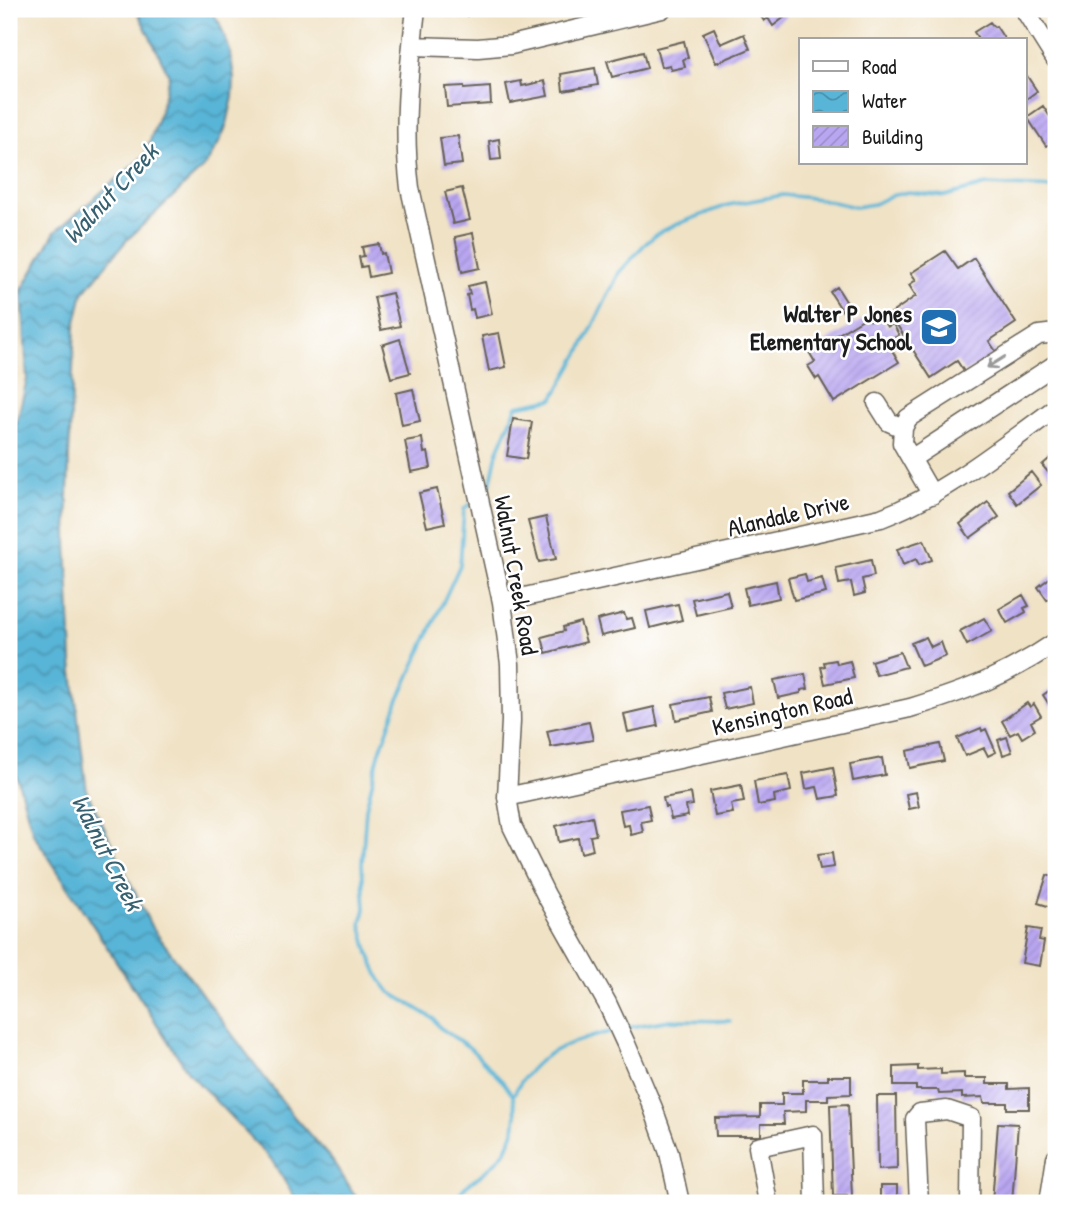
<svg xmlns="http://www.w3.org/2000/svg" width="1065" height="1212" font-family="'Patrick Hand',sans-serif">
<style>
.water{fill:url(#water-waves);stroke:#3a687a;stroke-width:2}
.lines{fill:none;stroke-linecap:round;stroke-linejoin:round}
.stream{stroke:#59b5d7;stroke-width:3.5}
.building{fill:url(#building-hatch)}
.minor-casing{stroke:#666157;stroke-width:21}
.minor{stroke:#fff;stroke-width:18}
.oneway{stroke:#999}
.labels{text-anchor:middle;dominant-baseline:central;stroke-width:5;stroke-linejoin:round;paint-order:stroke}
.poi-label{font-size:24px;font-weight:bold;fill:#1c1c1c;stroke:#fff;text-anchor:end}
.street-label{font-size:24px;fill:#1c1c1c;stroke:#fff}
.water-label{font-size:26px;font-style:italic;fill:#376170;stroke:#fff}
</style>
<defs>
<pattern id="water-waves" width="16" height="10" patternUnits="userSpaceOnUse" patternTransform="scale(1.75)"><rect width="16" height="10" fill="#59b5d7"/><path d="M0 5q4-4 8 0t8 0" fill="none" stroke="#4992ae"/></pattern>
<pattern id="building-hatch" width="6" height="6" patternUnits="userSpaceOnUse" patternTransform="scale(1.75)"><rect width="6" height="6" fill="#b9a6f1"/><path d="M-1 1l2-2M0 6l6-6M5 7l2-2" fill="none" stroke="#9e8ece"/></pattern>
</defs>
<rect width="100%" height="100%" fill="#fff"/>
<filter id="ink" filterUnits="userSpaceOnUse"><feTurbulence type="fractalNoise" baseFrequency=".0143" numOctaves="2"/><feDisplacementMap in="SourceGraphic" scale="14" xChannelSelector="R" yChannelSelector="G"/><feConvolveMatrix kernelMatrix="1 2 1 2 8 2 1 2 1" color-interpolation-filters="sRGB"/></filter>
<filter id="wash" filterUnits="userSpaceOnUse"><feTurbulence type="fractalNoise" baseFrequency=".00686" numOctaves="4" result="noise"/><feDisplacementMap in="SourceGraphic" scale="28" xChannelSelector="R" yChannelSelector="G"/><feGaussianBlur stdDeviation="1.57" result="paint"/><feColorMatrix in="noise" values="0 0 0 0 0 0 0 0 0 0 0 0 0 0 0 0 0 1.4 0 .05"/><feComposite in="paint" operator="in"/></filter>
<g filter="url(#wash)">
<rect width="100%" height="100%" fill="#f0e2c5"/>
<path class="water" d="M136,9H210L220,24L230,51L234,78L233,97L227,124L220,141L205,166L126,241L83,293L75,326L69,456L67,541L72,662L79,727L87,792L151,926L295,1118L332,1160L360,1203H298L271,1159L188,1072L33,833L14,767L9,682V455L27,379L22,290L55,232L145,155L160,112L169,75Z"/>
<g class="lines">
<path class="stream" d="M486,488L490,485L497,453L517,406L553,399L581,350L619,273L644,245L658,233L675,225L728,205L783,195L820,199L855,207L874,204L890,196L908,192L945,196L986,185L1056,188
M630,1027L670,1020L730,1021
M513,1096C534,1053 565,1043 610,1032
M453,1203L464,1188L492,1166L506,1150L514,1131L516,1114L513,1096L504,1083L470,1048L439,1027L434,1019L390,992L380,979L369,954L361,924L365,909L362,864L366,808L379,754L398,701L460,565L464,509L470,504"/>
</g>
<g id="blocks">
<path class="building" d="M452,9H492V13L467,12V16L452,15Z
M756,9H780L786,16L773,26L768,18L764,21Z
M990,22L994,27L996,26L1005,40H979L974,32Z
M714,28L721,44L744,34L750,49L716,63L703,33Z
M684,41L688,58L683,59L685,67L671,70L670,65L661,67L656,48Z
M643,52L647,68L612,77L607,61Z
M595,68L598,85L563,91L561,74Z
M1025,73L1037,91L1025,100Z
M521,81L522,86L545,81L548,96L510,103L506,84Z
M464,86V89L490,87L491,104L447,107L445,87Z
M1043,106L1056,126V140L1046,146L1027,117Z
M458,136L462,164L444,166L440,138Z
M499,139L501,159L491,160L489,141Z
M462,188L470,220L453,224L445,192Z
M473,233L480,268L462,272L455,237Z
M379,244L381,254L384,253L388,273L369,277L367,266L361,267L359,257L364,256L362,247Z
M945,251L958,269L974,258L1016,323L989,341L997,353L965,373L957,361L931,378L890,314L916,296L909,285L916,280L911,273Z
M485,282L492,314L475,318L473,309L470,310L467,295L470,294L468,286Z
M837,287L852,311L845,315L830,292Z
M392,293L400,326L381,330L374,297Z
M879,314L887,327L893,324L899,335L887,342L899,362L834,402L819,377L816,379L808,366L815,362L809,352L868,316L870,320Z
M499,333L506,367L489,371L482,336Z
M400,339L410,373L391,378L382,345Z
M413,389L420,421L402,425L396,393Z
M513,419L532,422L526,459L507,456Z
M422,438L424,453L428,452L431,468L411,472L405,441Z
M1056,453V475L1053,478L1042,465Z
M1031,472L1041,485L1017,504L1008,491Z
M437,489L445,523L427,527L419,493Z
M988,502L999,517L970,538L960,524Z
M546,517L556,559L539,562L528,521Z
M924,540L932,560L919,565L916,559L903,565L897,549Z
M871,560L874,576L862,579L865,593L854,596L851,582L839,584L836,568Z
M1056,573V593L1047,600L1038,587Z
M805,574L807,582L822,578L826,593L794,600L788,578Z
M776,581L779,598L748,605L744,588Z
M727,591L731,607L696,615L692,599Z
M1023,595L1029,606L1024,608L1026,612L1007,623L999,609Z
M678,604L682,620L650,628L646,611Z
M624,613L626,619L632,618L635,628L601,636L597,620Z
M984,618L992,631L967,645L960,631Z
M580,622L586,642L546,653L542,637L564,631L563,627Z
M926,637L931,647L941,642L946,656L921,666L911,643Z
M900,652L906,667L876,675L871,661Z
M836,660L837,664L850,661L854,678L825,684L821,667L825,666L824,662Z
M805,674L808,689L801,690V693L778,698L774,680Z
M1056,686V706L1052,709L1043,695Z
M750,687L753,703L725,709L721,693Z
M709,697L712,712L676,720L673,704Z
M1027,703L1030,707L1034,704L1041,716L1031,722L1035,730L1022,738L1018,731L1010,735L1002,721Z
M654,707L658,726L628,732L624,714Z
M589,722L593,740L551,747L547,731Z
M981,728L982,731L986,729L996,752L988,756L984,748L965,756L957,738Z
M1007,737L1012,752L1003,755L998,740Z
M940,744L944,761L910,768L907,751Z
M882,758L885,775L853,781L850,764Z
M833,767L838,796L820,799L817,787L806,789L803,773Z
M788,775L791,791L774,795L775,802L758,805L754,781Z
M741,785L744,802L731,804L733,813L715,816L710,791Z
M916,792L919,807L909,809L906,794Z
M691,793L693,805L686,806L688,816L671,819L668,807H665L663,798Z
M648,805L651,820L641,822L643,832L631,835L629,825L623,826L620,810Z
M592,816L596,835L590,836L593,850L581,853L578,838L559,842L556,826Z
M832,853L834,867L820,869L817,855Z
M1047,875L1056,878V900L1054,908L1038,903Z
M1028,928L1041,930L1039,940L1044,941L1040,966L1022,963Z
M918,1066V1070L941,1069V1074L964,1073V1078H987V1084H1009V1089L1029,1088V1109H1007V1103H984L983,1097L962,1098V1093L939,1094L938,1090H916V1086H894V1067Z
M828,1076H851V1094L828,1095V1100H806V1111L783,1112L784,1124H761V1136H716L715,1118L760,1117V1105H782V1093H803V1080H828Z
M877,1096H896L897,1169L878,1170Z
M848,1104L852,1196H833L830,1105Z
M998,1123L1018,1124L1012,1203H992Z
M880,1186H897V1203H880Z"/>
</g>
</g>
<g filter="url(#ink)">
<use href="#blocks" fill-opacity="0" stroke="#666157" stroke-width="2"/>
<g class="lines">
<g class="minor-casing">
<path id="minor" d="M416,9C409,69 402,127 410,188L502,602L510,664L511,721L507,797L512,826L546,895L607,1003L626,1044L653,1108L669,1153L680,1203
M1024,9L1056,60
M412,46L478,48L511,45L662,9
M877,403L889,422L903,428
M911,459L1056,364
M932,495L902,443L903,428L908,418L1039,335L1056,333
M502,602L881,518C946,493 1000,449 1056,408
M507,797L910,708C966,691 1008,675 1056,642
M768,1203L758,1147L813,1135L815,1203
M919,1203L915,1119L920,1113L947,1110L971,1118L970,1203
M1049,1203L1056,1158"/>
</g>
<use href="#minor" class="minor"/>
</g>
<defs><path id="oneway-shaft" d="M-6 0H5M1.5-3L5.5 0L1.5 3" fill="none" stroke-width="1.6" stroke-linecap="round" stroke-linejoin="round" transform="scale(1.75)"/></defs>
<use class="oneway" href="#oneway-shaft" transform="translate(996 362) rotate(148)"/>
</g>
<defs>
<g id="school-square" transform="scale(2.0125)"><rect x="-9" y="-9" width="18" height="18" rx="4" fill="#1f6fb2" stroke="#fff"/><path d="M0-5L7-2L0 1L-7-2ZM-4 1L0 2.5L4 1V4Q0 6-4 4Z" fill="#fff"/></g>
</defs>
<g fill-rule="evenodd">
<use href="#school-square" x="939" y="327"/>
</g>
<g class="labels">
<g class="poi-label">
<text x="912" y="313">Walter P Jones<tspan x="912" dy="28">Elementary School</tspan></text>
</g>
<g class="street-label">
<text transform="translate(788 514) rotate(-13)">Alandale Drive</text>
<text transform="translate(517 575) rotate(80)">Walnut Creek Road</text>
<text transform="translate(782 711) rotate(-13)">Kensington Road</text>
</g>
<g class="water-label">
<text transform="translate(110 193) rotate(-47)">Walnut Creek</text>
<text transform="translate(108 852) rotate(63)">Walnut Creek</text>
</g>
</g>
<rect width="1065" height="1212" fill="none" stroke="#fff" stroke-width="35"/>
<rect x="799" y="38" width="228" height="126" fill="#ffffff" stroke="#a4a4a4" stroke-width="2"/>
<rect x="813" y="61" width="35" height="10" fill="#ffffff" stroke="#a4a4a4" stroke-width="2"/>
<text x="862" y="74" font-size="21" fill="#1c1c1c">Road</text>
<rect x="813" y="91" width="35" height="21" fill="url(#water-waves)" stroke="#a4a4a4" stroke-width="2"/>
<text x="862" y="108" font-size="21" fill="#1c1c1c">Water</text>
<rect x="813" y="126" width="35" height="21" fill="url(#building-hatch)" stroke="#a4a4a4" stroke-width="2"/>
<text x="862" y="144" font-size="21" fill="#1c1c1c">Building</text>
</svg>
